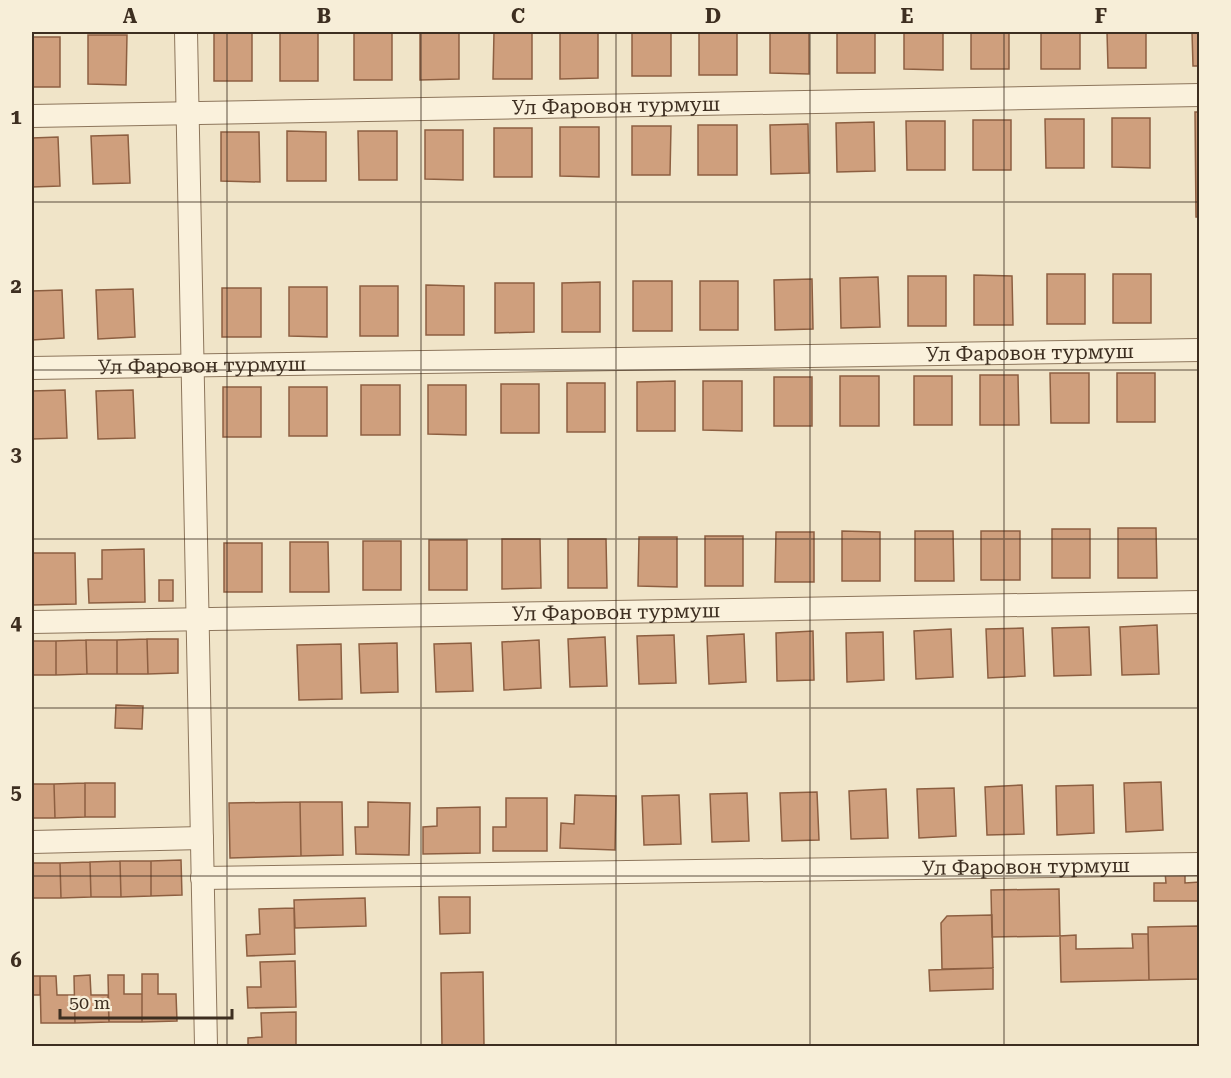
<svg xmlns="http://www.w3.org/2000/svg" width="1231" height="1078" font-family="'Roboto Serif',serif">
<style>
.building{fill:#cf9f7d;stroke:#8d5f41;stroke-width:1.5}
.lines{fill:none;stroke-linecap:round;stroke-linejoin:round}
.street-casing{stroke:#8d765c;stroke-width:24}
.street{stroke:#faf1dc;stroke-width:22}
.grid{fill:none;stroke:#3d2e20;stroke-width:1.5;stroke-opacity:0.55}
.labels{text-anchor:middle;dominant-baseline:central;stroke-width:6;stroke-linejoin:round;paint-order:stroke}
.street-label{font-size:20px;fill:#3d2e20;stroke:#f7eed8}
.neatline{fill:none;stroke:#3d2e20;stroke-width:2}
.grid-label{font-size:20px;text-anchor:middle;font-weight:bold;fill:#3d2e20}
</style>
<rect width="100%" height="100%" fill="#f0e4c8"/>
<path class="building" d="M214,32H252V81H214Z
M280,32H318V81H280Z
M354,32H392V80H354Z
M420,32H459V79L420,80Z
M494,32H532V79H493Z
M560,32H598V78L560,79Z
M632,32H671V76H632Z
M699,32H737V75H699Z
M770,32H809V74L770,73Z
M837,32H875V73H837Z
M904,32H943V70L904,69Z
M971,32H1009V69H971Z
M1041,32H1080V69H1041Z
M1107,32H1146V68H1108Z
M1192,32H1200V66H1193Z
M88,35H127L126,85L88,84Z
M32,37H60V87H32Z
M1195,112H1200V217H1196Z
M1112,118H1150V168L1112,167Z
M1045,119H1084V168H1046Z
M973,120H1011V170H973Z
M906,121H945V170H907Z
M874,122L875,171L837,172L836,123Z
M808,124L809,173L771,174L770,125Z
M698,125H737V175H698Z
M632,126H671L670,175H632Z
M560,127H599V177L560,176Z
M494,128H532V177H494Z
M425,130H463V180L425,179Z
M287,131L326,132V181H287Z
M358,131H397V180H359Z
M221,132H259L260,182L221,181Z
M128,135L130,183L93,184L91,136Z
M58,137L60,186L32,187V138Z
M1047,274H1085V324H1047Z
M1113,274H1151V323H1113Z
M974,275L1012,276L1013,325H974Z
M908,276H946V326H908Z
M878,277L880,327L841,328L840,278Z
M812,279L813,329L775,330L774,280Z
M633,281H672V331H633Z
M700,281H738V330H700Z
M600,282V332H562V283Z
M495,283H534V332L495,333Z
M426,285L464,286V335H426Z
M360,286H398V336H360Z
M289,287H327V337L289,336Z
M222,288H261V337H222Z
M133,289L135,337L98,339L96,290Z
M62,290L64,338L32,340V291Z
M1050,373H1089V423H1051Z
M1117,373H1155V422H1117Z
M980,375H1018L1019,425H980Z
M840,376H879V426H840Z
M914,376H952V425H914Z
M774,377H812V426H774Z
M675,381V431H637V382Z
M703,381H742V431L703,430Z
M567,383H605V432H567Z
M501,384H539V433H501Z
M361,385H400V435H361Z
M428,385H466V435L428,434Z
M223,387H261V437H223Z
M289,387H327V436H289Z
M65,390L67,438L32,439V391Z
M133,390L135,438L98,439L96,391Z
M1118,528H1156L1157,578H1118Z
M1052,529H1090V578H1052Z
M842,531L880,532V581H842Z
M915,531H953L954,581H915Z
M981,531H1020V580H981Z
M776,532H814V582H775Z
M705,536H743V586H705Z
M639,537H677V587L638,586Z
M502,539H540L541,588L502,589Z
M568,539H606L607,588H568Z
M429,540H467V590H429Z
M363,541H401V590H363Z
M290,542H328L329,592H290Z
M224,543H262V592H224Z
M144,549L145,602L89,603L88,579H102V550Z
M32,553H75L76,604L32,605Z
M159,580H173V601H159Z
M1157,625L1159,674L1122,675L1120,627Z
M1089,627L1091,675L1054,676L1052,628Z
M1023,628L1025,676L988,678L986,629Z
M951,629L953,677L916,679L914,631Z
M813,631L814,680L777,681L776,633Z
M883,632L884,680L847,682L846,633Z
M744,634L746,682L709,684L707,636Z
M674,635L676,683L639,684L637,636Z
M605,637L607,686L570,687L568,639Z
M147,639L148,674H117V640Z
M147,639H178V673L148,674Z
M86,640L87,674L56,675V641Z
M86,640H117V674H87Z
M539,640L541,688L504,690L502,642Z
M32,641H56V675H32Z
M397,643L398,692L361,693L359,644Z
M471,643L473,691L436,692L434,644Z
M341,644L342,699L299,700L297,645Z
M116,705L143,706L142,729L115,728Z
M1161,782L1163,830L1126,832L1124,783Z
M85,783V817L55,818L54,784Z
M85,783H115V817H85Z
M32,784H54L55,818H32Z
M1022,785L1024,834L987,835L985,787Z
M1093,785L1094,833L1057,835L1056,786Z
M954,788L956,836L919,838L917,789Z
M886,789L888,838L851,839L849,791Z
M817,792L819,840L782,841L780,793Z
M747,793L749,841L712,842L710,794Z
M575,795L616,796L615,850L560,848L561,823L574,824Z
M679,795L681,844L644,845L642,796Z
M506,798H547V851H493V827H506Z
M300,802L301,856L230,858L229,803Z
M300,802H342L343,855L301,856Z
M368,802L410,803L409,855L356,854L355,827H368Z
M480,807V853L423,854V827L437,826V808Z
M181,860L182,895L151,896V861Z
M120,861L121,897H91L90,862Z
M120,861H151V896L121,897Z
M90,862L91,897L61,898L60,863Z
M32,863H60L61,898H32Z
M1165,872H1185V883L1200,882V901H1154V883H1166Z
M1059,889L1060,936L992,937L991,890Z
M439,897H470V933L440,934Z
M365,898L366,926L295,928L294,900Z
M294,908L295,954L247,956L246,935L260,934L259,909Z
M992,915L993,968L942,969L941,923L947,916Z
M1199,926L1200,979L1149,980L1148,927Z
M1132,934H1148L1149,980L1061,982L1060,936L1076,935V949L1133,948Z
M295,961L296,1007L248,1008L247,987H261L260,962Z
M993,968V989L930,991L929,970Z
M483,972L484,1046H442L441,973Z
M142,974H158V994H176L177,1021L142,1022Z
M90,975L91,995H108L109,1022L75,1023L74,976Z
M108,975H124V994H142V1022H109Z
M32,976H40V995H32Z
M40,976H56L57,995H74L75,1023H41Z
M296,1012V1046H248V1038L262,1037L261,1013Z"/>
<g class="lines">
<g class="street-casing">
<g id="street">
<path d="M186,32L206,1046"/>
<path id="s1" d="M32,116L1200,95"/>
<path id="s2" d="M32,368L1200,350"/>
<path id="s3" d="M32,622L1200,602"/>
<path d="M32,842L202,838"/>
<path id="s4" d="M202,878L1200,864"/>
</g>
</g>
<use href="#street" class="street"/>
</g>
<path class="grid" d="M227,32V1046M421,32V1046M616,32V1046M810,32V1046M1004,32V1046M32,202H1200M32,370H1200M32,539H1200M32,708H1200M32,876H1200"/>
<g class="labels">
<g class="street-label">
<text stroke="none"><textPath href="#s1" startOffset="584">Ул Фаровон турмуш</textPath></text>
<text stroke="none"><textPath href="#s2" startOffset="998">Ул Фаровон турмуш</textPath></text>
<text stroke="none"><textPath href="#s2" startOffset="170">Ул Фаровон турмуш</textPath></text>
<text stroke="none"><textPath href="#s3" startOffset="584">Ул Фаровон турмуш</textPath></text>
<text stroke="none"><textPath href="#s4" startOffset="824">Ул Фаровон турмуш</textPath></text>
</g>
</g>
<rect width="1231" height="1078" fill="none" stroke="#f7eed8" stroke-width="66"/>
<path d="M60 1009v9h172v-9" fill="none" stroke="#3d2e20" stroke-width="3"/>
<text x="69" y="1009" font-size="18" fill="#3d2e20" stroke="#f7eed8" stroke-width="4.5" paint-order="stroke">50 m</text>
<rect x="33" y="33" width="1165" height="1012" class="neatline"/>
<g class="grid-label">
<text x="130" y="23">A</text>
<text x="324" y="23">B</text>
<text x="518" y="23">C</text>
<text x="713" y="23">D</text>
<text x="907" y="23">E</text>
<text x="1101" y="23">F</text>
<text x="16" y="124">1</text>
<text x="16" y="293">2</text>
<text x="16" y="461">3</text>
<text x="16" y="630">4</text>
<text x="16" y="799">5</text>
<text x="16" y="967">6</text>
</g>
</svg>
